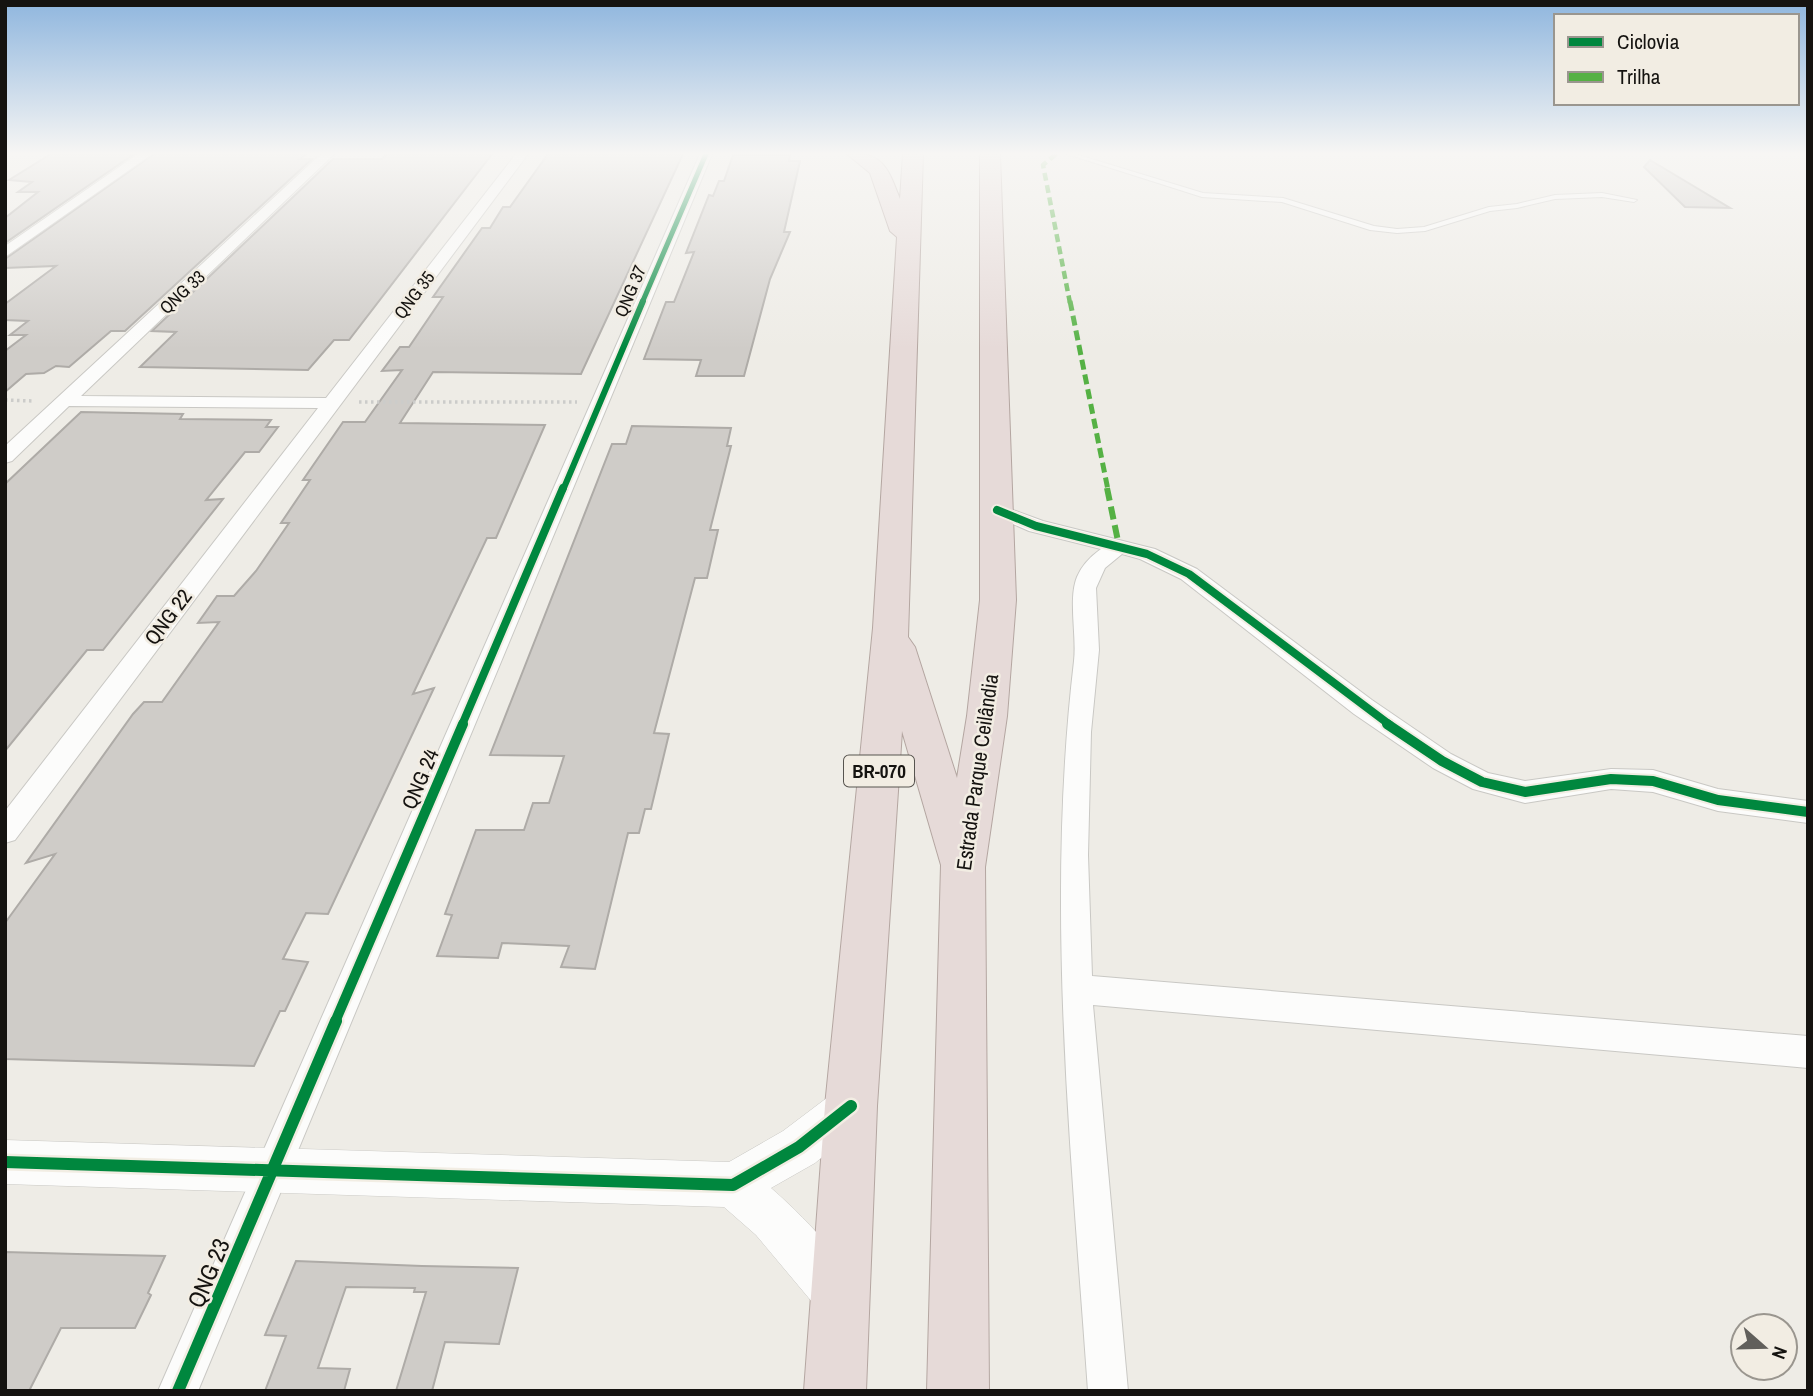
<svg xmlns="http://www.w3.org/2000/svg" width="1813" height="1396" font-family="'Archivo Narrow',sans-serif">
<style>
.building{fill:#cfccc8;stroke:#aeaba7;stroke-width:2}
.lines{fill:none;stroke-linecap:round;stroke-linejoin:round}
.service-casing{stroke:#c9c8c4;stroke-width:2}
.minor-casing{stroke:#c9c8c4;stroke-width:2}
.tertiary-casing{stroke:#c9c8c4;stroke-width:1}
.motorway-casing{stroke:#b4a6a1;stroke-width:2}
.path{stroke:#ccccca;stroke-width:3.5;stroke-dasharray:2.5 3.5;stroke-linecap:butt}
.service{fill:#fcfcfb;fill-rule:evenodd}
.minor{fill:#fcfcfb;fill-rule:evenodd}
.tertiary{fill:#fcfcfb;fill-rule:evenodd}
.motorway{fill:#e6dad8;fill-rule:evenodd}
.quiet-far2{stroke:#55b144;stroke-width:4.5;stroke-dasharray:8 4.5;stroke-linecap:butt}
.quiet-far1{stroke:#55b144;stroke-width:5;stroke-dasharray:10 5;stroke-linecap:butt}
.quiet{stroke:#55b144;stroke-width:6;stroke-dasharray:13 6;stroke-linecap:butt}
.cycleway-far4-casing{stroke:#f2ede3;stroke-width:8}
.cycleway-far3-casing{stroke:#f2ede3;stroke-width:10}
.cycleway-far2-casing{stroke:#f2ede3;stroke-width:12}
.cycleway-far1-casing{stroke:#f2ede3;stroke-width:14}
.cycleway-casing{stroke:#f2ede3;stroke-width:17}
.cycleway-far4{stroke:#00873e;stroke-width:5}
.cycleway-far3{stroke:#00873e;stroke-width:6}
.cycleway-far2{stroke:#00873e;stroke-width:8}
.cycleway-far1{stroke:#00873e;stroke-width:10}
.cycleway{stroke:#00873e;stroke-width:12}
.labels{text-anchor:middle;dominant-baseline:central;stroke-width:5;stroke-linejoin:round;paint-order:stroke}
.far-street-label{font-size:18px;fill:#151310;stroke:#f2ede3}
.shield{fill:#f2ede3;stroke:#57544f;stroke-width:2}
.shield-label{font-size:19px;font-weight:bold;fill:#151310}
.street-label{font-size:21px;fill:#151310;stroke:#f2ede3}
.near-street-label{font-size:24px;fill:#151310;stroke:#f2ede3}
</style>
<rect width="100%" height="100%" fill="#eeece6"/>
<path class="building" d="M51,154H134L5,243V218L38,192H18L32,182L9,180Z
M154,154H306L300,159H312L125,331H111L69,367L56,366L44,373L26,374L5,392V351L26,335H10L28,321L5,320V304L56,266L5,268V259Z
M387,154H492L349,340H334L308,370L140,367L176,332L152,331L333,159H382Z
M548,154H683L581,374L433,372L400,423L545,425L496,538H487L413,694L434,688L328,914L306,913L283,959L308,962L285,1011H280L254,1066L5,1059V923L55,854L26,863L133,714L144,702H162L219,622L198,623L217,596H234L256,571L289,523H281L310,480H303L343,422H365L402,370L382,371L400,347H409L443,297H433L482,228H490L503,207H510Z
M733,155H790L789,161H800L784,232H790L770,279L744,376H696L701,360L644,359L666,302H674L694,252L686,253L709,195L713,196L719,181H724Z
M1650,160L1730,208L1685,207L1644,167Z
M81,412L183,414L180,419L271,420L266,427H278L259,452H245L206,500L223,499L103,650H87L5,751V484Z
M632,426L731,428L727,446H731L710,530H718L707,578H695L654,733L669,734L651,809H645L639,833H628L595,969L561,967L569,946L502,943L498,958L437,956L452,915L445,914L476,830H524L533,803H549L564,756L490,755L612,444H626Z
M5,1252L77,1254L165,1256L148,1293L151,1295L135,1328H61L29,1391H5Z
M296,1261L422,1266L518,1268L499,1344L445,1342L432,1391H396L426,1292H414L415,1288L346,1287L318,1368L350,1369L344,1391H265L286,1336L265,1335Z"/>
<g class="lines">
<g class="service-casing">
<path id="service" d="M1067,154H1075L1203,193L1283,198L1374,226L1397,229L1424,227L1489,207L1517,204L1555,195L1602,193L1637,200L1634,202L1602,197L1555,199L1517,208L1490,211L1425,231L1397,233L1370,230L1282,202L1202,197Z"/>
</g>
<g class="minor-casing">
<path id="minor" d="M138,154H152L5,257V246Z
M321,154H334L81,396L326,398L516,154H528L15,840L5,843V811L318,408L69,406L12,461L5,463V446Z
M700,154H712L198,1391H158Z
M997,504L1043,521L1155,549L1197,569L1372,700L1451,754L1488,773L1525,781L1611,769L1653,770L1718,789L1808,801V823L1718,811L1653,792L1611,789L1525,803L1473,789L1433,768L1354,714L1181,579L1140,559L1122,554L1105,568L1096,588L1099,650L1091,732L1088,855L1092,976L1808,1036V1068L1093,1005L1128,1391H1088C1071,1148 1045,904 1074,661C1077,636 1068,599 1077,577C1082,565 1091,556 1101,549L1029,531L990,514L987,510L990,506Z"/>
</g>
<g class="tertiary-casing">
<path id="tertiary" d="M851,1084L866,1091L873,1106L866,1121L815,1163L771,1188C800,1213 850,1264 864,1298L857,1315L840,1322L823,1315L756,1235L724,1207L5,1184V1140L729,1162L783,1131L836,1091Z"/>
</g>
<g class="motorway-casing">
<path id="motorway" d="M847,154C883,151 888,168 900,199L903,154H923L908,637L915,647L957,778L967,716L980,600V154H1000L1016,600L1007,716L985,867L989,1391H927L941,865L902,731L877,1106L866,1391H804L825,1106L873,628L897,237L890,231L870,173Z"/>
</g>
<path class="path" d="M5,400L33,401
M359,402H577"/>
<use href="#service" class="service"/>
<use href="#minor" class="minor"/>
<use href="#tertiary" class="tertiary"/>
<use href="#motorway" class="motorway"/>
<path class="quiet-far2" d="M1056,154L1043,165L1070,303"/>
<path class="quiet-far1" d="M1070,301L1108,490"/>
<path class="quiet" d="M1107,488L1119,546"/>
<g class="cycleway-far4-casing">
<path id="cycleway-far4" d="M642,303L706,154"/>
</g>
<g class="cycleway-far3-casing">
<path id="cycleway-far3" d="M563,490L643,301"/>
</g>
<g class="cycleway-far2-casing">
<path id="cycleway-far2" d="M997,510L1036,526L1147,554L1189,574L1390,725
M462,725L563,488"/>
</g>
<g class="cycleway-far1-casing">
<path id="cycleway-far1" d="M1387,724L1442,761L1482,782L1525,792L1611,779L1653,781L1718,800L1808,812
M335,1022L463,724"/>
</g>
<g class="cycleway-casing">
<path id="cycleway" d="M5,1162L733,1185L799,1147L851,1106
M178,1391L336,1021"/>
</g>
<use href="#cycleway-far4" class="cycleway-far4"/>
<use href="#cycleway-far3" class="cycleway-far3"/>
<use href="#cycleway-far2" class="cycleway-far2"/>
<use href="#cycleway-far1" class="cycleway-far1"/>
<use href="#cycleway" class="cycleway"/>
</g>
<linearGradient id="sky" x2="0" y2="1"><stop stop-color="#8fb6de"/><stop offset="0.44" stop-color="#f7f6f4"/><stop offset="1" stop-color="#f7f6f4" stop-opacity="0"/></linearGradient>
<rect width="1813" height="349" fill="url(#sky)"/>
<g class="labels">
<g class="far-street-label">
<text transform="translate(630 291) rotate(-67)">QNG 37</text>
<text transform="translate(182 292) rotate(-43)">QNG 33</text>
<text transform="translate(414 295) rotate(-53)">QNG 35</text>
</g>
<rect class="shield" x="844" y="755.5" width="70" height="31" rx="5"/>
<g class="shield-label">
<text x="879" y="771">BR-070</text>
</g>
<g class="street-label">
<text transform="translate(168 617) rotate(-53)">QNG 22</text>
<text transform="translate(977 772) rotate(-82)">Estrada Parque Ceilândia</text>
<text transform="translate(420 779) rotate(-67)">QNG 24</text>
</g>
<g class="near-street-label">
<text transform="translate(208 1273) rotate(-67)">QNG 23</text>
</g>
</g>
<rect width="1813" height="1396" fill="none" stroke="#151310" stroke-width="14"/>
<rect x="1554" y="14" width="245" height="91" fill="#f2ede3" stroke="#9a968f" stroke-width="2"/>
<rect x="1568" y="37" width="35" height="10" fill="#00873e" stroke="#9a968f" stroke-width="2"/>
<text x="1617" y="49" font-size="21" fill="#151310">Ciclovia</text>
<rect x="1568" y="72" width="35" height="10" fill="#55b144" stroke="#9a968f" stroke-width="2"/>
<text x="1617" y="84" font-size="21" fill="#151310">Trilha</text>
<g transform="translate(1764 1347) rotate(110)"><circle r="33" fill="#f2ede3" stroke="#9a968f" stroke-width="2"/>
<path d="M0-5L12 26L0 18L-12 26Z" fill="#615f5b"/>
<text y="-10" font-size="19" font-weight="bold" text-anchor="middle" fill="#151310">N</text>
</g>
</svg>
